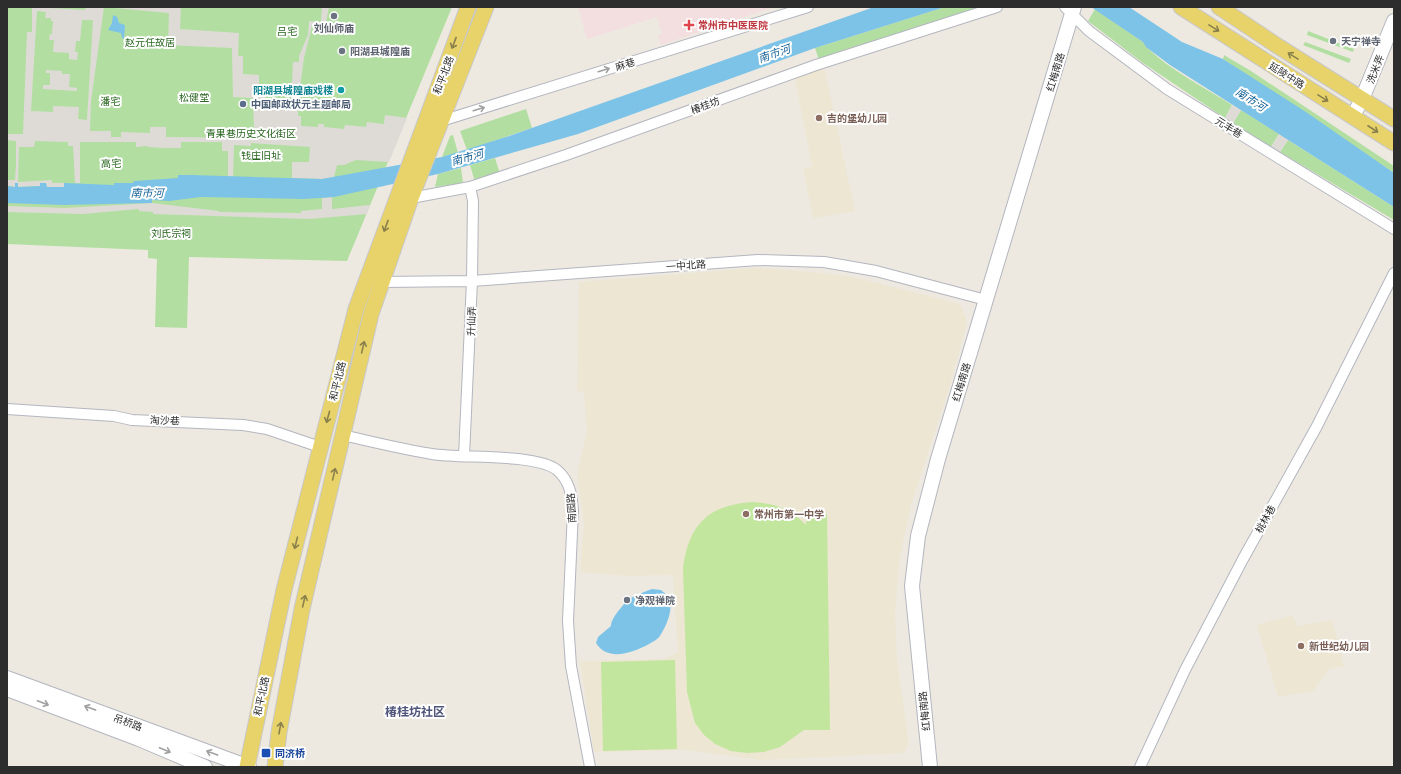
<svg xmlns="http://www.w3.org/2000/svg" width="1401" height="774" font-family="Lato,'Noto Sans SC',sans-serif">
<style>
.education{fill:#ede6d2}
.medical{fill:#f3dfdf}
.green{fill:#b2dfa1}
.pitch{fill:#c2e69e}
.plaza{fill:#dedbd7;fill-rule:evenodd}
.water{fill:#7cc3e7}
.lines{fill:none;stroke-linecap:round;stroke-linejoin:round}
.street-casing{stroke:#b4b6bf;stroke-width:12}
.secondary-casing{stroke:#b4b6bf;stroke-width:16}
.primary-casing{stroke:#c8c8c8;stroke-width:17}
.street{stroke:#fff;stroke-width:10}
.secondary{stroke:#fff;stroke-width:14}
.primary{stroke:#e8d36b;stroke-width:15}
.oneway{stroke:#8a804c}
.oneway2{stroke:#a0a0a0}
.worship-dot{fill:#6b7280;stroke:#fff;stroke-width:1.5}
.health-dot{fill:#e0444e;stroke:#fff;stroke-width:1.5}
.culture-dot{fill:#0f9aa8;stroke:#fff;stroke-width:1.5}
.service-dot{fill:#5c6f8a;stroke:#fff;stroke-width:1.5}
.education-dot{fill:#8d6e63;stroke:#fff;stroke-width:1.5}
.transit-dot{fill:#1a4fb4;stroke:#fff;stroke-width:1.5}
.labels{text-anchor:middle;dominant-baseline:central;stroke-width:4;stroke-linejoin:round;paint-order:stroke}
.health-label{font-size:10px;font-weight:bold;fill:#be3a42;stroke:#fff;text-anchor:start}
.worship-label{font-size:10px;font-weight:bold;fill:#5b616d;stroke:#fff;text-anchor:start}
.park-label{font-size:10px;fill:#2a6620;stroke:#fff}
.street-label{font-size:10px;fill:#2d2d2d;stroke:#fff}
.culture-label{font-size:10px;font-weight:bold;fill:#0d838f;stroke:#fff;text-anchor:end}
.service-label{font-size:10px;font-weight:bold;fill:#4e5e75;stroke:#fff;text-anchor:start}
.education-label{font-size:10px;font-weight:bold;fill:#785e54;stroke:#fff;text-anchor:start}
.transit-label{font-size:10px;font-weight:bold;fill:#164399;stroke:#fff;text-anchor:start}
.water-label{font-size:11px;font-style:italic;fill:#176296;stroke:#fff}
.quarter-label{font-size:12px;font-weight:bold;fill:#50557b;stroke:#fff}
</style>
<rect width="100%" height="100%" fill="#ede9e1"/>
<path class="education" d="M824,67L855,211L813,218L803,169L812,166L795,79Z
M754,268L812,272L853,277L960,304L967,321L951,382L911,505L899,562L895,615L897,659L909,744L904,753L760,760L686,750L594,752L580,661L663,659L678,652L673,575L627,576L580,572L584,523L577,473L587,432L584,392L577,391L579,282Z
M1293,615L1297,626L1332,620L1344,666L1329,669L1313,691L1278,697L1257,625Z"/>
<path class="medical" d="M578,7H774L661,45L658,35L662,34L657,17L587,39Z"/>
<path class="green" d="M7,7H452L347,261L189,257L187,328L155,327L157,259L148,258V250L7,244Z
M945,7H975L976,9L819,60L815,48Z
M1095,9L1143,42C1157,63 1209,90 1232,105L1225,118L1143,63L1088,21Z
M1308,31L1354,49L1353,52L1307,35Z
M1305,42L1351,59L1349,63L1303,45Z
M1224,55L1251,71L1394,166V173L1223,59Z
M526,109L532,128L467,150L460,131Z
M1241,110L1279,134L1271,147L1233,123Z
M453,135L458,153L442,157L450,136Z
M1288,140L1394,207V220L1280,152Z
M495,158L500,174L475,182L470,165Z
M461,168L463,183L435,187L438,174Z"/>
<path class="pitch" d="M753,502C777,504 789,508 806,525L807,515L827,514L830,730H804L780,747L764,752L747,753L731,751L715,744L704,735L695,723L687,692L683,568C689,524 708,505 753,502Z
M675,660L677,749L603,751L601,662Z"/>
<path class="plaza" d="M32,7L85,10L86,7H181L180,29L239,33L238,56H243V74L259,75V88L271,105H291L293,62H299V56L308,35L309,21L321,22L322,7H329L325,27L312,26L304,58L299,94L298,116H301V126L318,127V124H324V127L344,129L345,125L366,127L367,122L384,124L385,115L407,118L389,162L356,160L344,165H337L334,177L322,179L292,178V162H309L310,147L251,143V146L234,145L233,176H228V151H222V142H181V148H165L148,147L147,146L136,147V142H80V183H75L73,146H68V142L35,141L34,147H19L18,182L52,180V183H64V187H46V183L40,186L17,187L15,183V187L7,186V180H15L16,164V141L7,140V134H23L27,32H32ZM104,7L169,13L168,45L232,48L233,97L253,98L254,130L276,128V138L166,137V127H150V133L121,132V137H111V131H90L91,101ZM37,11L46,12L45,18H51V21H53L52,34H50L49,40H54L53,52L69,53V59L77,60L78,52H75L76,41H80L82,20H93L87,120L78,119L79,107L53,106V112L31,111Z
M46,70L62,71V74H70L69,87L77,88V91L43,89V85H50V73H46Z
M1232,105L1241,110L1233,123L1225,118Z
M1279,134L1288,140L1280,152L1271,147Z
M332,197V209L370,205L367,214L309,219L153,214V212L139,211V209L83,214L7,212V206L65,208L152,203L219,211V212L301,213V211L322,209V198Z"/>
<path class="water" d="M874,7H945L815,48L578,134L438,174L334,197L304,199L201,197L169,201L152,200V203L63,205L7,203V186L15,187V183H18V187L40,186V183H46L47,187H64V183L114,185V183H133L134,181L178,178V175H192L322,179L442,157L512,135Z
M1091,7H1129L1182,42L1223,59L1306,112L1394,173V207L1170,65L1146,47L1143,42Z
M113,15L117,17L119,23L125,25L124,39L122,38L121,33L108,30L112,23Z
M652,589L661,590C663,592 666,594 668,596C675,607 666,628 659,637C657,640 652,642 649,644C632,653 608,662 596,643L598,637L611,626C611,618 624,603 631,598C637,594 645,592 652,589Z"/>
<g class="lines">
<g class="street-casing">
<path id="street" d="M1065,7L1089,31L1167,89L1394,229
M438,122L808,7
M411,198L470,187L566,155L816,65L997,7
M382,282L472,281L758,260L824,262L876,271L986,300
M7,409L114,416L132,420L243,425L267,429L320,447
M343,435C372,442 402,449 432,454C462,459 535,453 557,470C570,481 572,496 573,511L568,621L571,666L590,767
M464,456L472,281L473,201L470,187
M1140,767L1185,670L1243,559L1317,426L1394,273"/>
</g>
<g class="secondary-casing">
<path id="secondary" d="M1353,116L1362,99L1394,21
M7,678L249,767
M7,689L139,739L205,767
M930,767L912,586L918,536L938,459L1074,7"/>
</g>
<g class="primary-casing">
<path id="primary" d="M1181,7L1394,143
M1219,7L1276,45L1394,119
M247,767L284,590L356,309L468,7
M275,767L279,732L302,609L371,314L411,198L486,7"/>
</g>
<use href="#street" class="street"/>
<use href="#secondary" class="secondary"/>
<use href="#primary" class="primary"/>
</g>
<defs><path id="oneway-shaft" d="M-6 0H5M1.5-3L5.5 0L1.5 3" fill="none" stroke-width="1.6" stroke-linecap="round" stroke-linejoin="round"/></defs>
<g class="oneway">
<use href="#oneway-shaft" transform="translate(1214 28) rotate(32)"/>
<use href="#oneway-shaft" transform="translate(454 43) rotate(111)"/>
<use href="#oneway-shaft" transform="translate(1293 56) rotate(-148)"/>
<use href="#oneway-shaft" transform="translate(1323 98) rotate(32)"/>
<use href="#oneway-shaft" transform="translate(1373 129) rotate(33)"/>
<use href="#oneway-shaft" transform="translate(386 226) rotate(110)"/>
<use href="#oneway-shaft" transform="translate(363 347) rotate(-77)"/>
<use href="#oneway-shaft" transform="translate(328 417) rotate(105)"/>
<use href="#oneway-shaft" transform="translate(334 474) rotate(-77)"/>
<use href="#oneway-shaft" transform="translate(296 543) rotate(104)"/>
<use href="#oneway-shaft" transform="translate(304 601) rotate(-77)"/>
<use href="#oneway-shaft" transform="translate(280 728) rotate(-80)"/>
</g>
<g class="oneway2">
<use href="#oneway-shaft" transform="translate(604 70) rotate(-17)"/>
<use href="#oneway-shaft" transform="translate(479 109) rotate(-17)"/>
<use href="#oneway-shaft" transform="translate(43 703) rotate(21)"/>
<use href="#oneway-shaft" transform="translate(90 708) rotate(-160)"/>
<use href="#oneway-shaft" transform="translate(165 750) rotate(23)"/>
<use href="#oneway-shaft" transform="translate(212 753) rotate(-160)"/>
</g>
<g class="worship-dot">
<circle cx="334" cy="16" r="4"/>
<circle cx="1333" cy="41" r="4"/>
<circle cx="342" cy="51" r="4"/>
<circle cx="627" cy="600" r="4"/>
</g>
<path class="health-dot" d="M687 19h4v4h4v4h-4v4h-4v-4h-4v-4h4z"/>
<circle class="culture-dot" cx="341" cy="90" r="4"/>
<circle class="service-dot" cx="243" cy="104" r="4"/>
<g class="education-dot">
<circle cx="819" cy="118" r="4"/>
<circle cx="746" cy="514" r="4"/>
<circle cx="1301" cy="646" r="4"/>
</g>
<rect class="transit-dot" x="261" y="748" width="10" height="10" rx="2"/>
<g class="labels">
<g class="health-label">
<text x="698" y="25">常州市中医医院</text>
</g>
<g class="worship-label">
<text x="334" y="28" text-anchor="middle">刘仙师庙</text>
<text x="1341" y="41">天宁禅寺</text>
<text x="350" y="51">阳湖县城隍庙</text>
<text x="635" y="600">净观禅院</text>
</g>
<g class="park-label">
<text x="287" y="31">吕宅</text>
<text x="150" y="42">赵元任故居</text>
<text x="194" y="97">松健堂</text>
<text x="110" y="101">潘宅</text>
<text x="251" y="133">青果巷历史文化街区</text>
<text x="261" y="155">钱庄旧址</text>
<text x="111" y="163">高宅</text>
<text x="171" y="233">刘氏宗祠</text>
</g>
<g class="street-label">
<text transform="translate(625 64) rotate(-17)">麻巷</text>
<text transform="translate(1375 69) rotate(-68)">洗米弄</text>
<text transform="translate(1055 72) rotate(-73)">红梅南路</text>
<text transform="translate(443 75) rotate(-69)">和平北路</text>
<text transform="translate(1287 75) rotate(32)">延陵中路</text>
<text transform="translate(705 105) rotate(-20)">椿桂坊</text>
<text transform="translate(1229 127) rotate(32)">元丰巷</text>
<text transform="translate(686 265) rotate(-4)">一中北路</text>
<text transform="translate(471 321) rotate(-88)">升仙弄</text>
<text transform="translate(337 381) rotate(-76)">和平北路</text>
<text transform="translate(961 382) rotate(-73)">红梅南路</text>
<text transform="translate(165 420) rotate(2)">淘沙巷</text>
<text transform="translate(571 508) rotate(-94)">南园路</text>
<text transform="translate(1265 519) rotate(-61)">桃林巷</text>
<text transform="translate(261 696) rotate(-78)">和平北路</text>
<text transform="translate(924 711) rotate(-96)">红梅南路</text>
<text transform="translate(128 722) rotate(20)">吊桥路</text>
</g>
<g class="culture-label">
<text x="333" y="90">阳湖县城隍庙戏楼</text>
</g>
<g class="service-label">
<text x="251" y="104">中国邮政状元主题邮局</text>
</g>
<g class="education-label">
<text x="827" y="118">吉的堡幼儿园</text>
<text x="754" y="514">常州市第一中学</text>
<text x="1309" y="646">新世纪幼儿园</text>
</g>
<g class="transit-label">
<text x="275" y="753">同济桥</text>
</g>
<g class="water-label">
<text transform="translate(774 53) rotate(-19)">南市河</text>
<text transform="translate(1251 99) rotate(33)">南市河</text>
<text transform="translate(467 157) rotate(-16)">南市河</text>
<text x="147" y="192">南市河</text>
</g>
<g class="quarter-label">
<text x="415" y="711">椿桂坊社区</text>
</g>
</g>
<rect width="1401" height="774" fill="none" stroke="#2d2d2d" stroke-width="16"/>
</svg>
